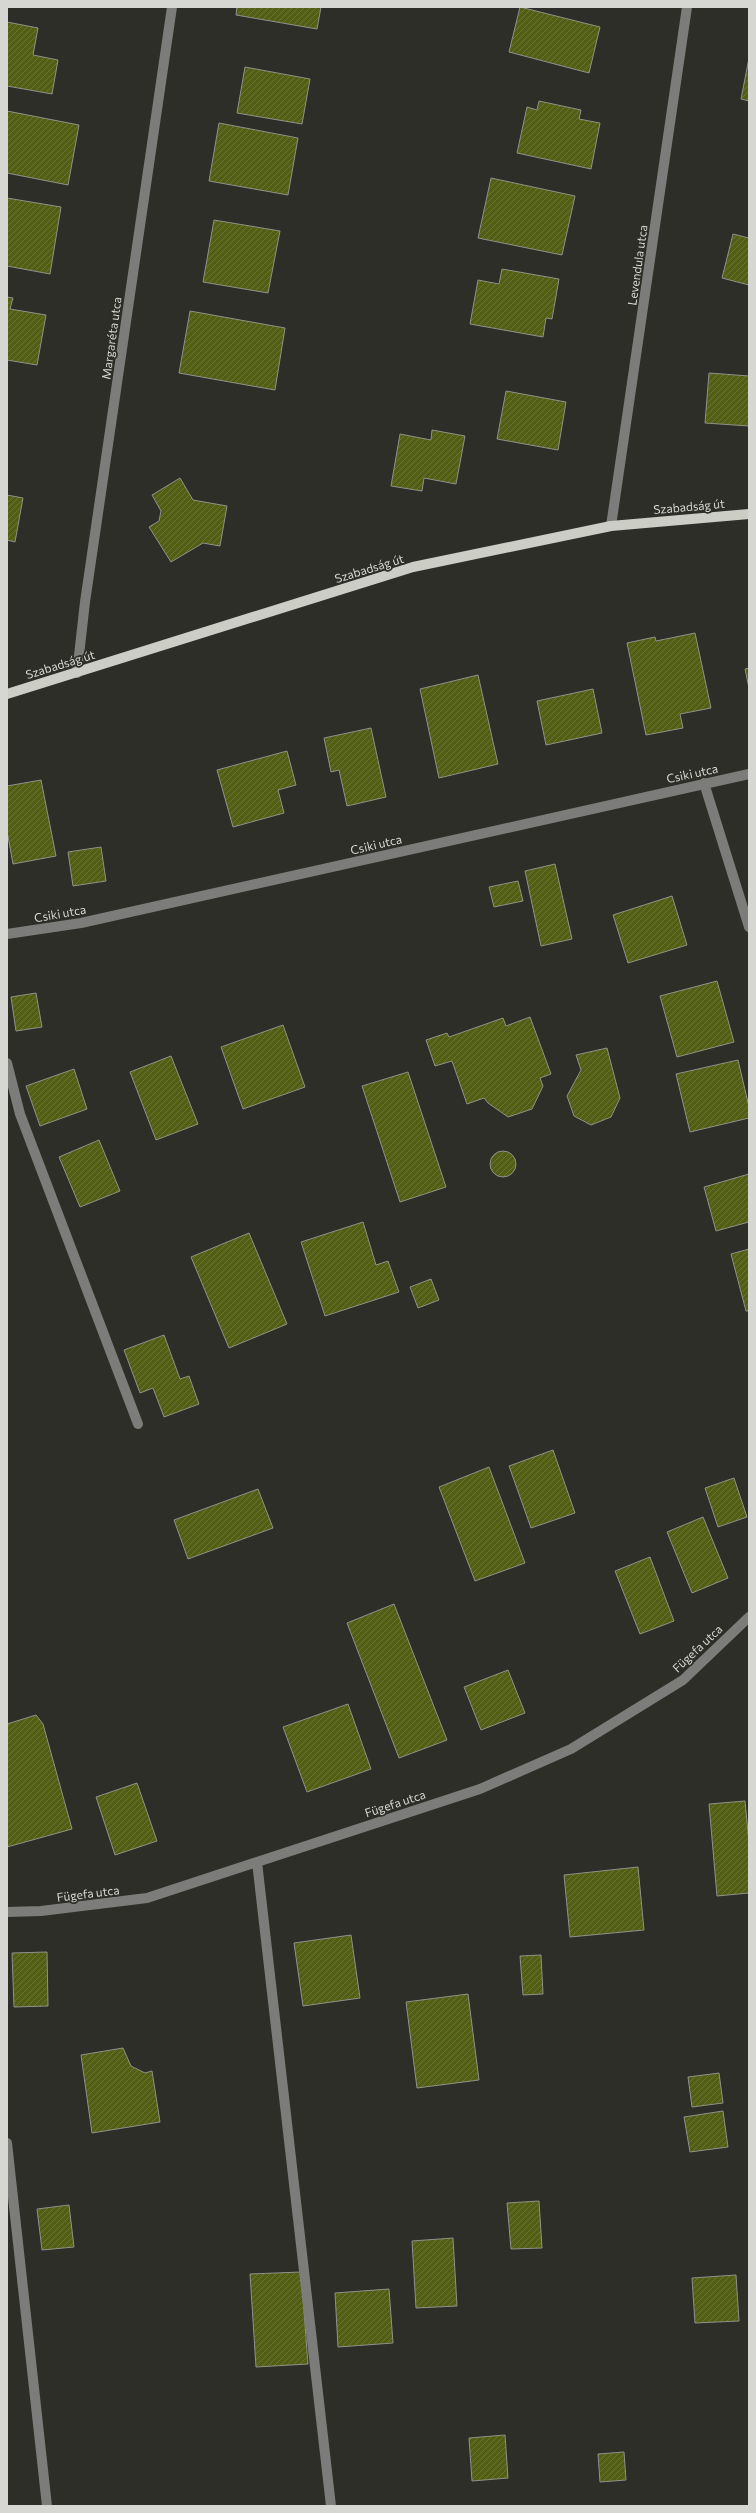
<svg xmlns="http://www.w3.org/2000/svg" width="756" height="2513" font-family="Commissioner,sans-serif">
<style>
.building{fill:url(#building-hatch);stroke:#90928a}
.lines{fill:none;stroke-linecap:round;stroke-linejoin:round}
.minor{stroke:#7c7d7a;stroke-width:10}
.major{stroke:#cccec6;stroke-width:10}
.labels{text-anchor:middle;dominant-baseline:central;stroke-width:3.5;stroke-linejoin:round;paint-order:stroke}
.street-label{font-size:12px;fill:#d6d7d2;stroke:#2c2e27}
</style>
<defs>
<pattern id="building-hatch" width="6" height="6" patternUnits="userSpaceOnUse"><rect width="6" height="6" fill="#525e13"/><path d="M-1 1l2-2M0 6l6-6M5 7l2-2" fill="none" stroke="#6a7434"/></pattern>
</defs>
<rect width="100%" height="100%" fill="#2c2e27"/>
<path class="building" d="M237,7H321L317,29L236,15Z
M520,7L600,27L589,73L509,52Z
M7,22L38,28L33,55L58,60L52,94L7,86Z
M749,58V101L741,99Z
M245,67L310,79L302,124L237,113Z
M539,101L581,110L579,119L600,123L591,169L517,153L527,107L537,110Z
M7,111L79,125L68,185L7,173Z
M219,123L298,138L288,195L209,181Z
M491,178L575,196L562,255L478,238Z
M7,198L61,207L50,274L7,266Z
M214,220L280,231L268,293L203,282Z
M733,234L749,238V285L722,278Z
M502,269L559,279L552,319L546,318L543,337L470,324L478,280L499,284Z
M7,297L13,298L10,309L46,315L37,365L7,360Z
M190,311L285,328L275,390L179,373Z
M709,373L749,376V426L705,423Z
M506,391L566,402L558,450L497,439Z
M432,430L465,436L456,484L424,478L422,491L391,486L400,434L431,440Z
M180,478L193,500L227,506L220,546L203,543L171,562L149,527L159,521L161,511L152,495Z
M7,495L23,498L15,542L7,540Z
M695,633L711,708L680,714L683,728L646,735L627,643L655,637L656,641Z
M749,668V688L745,669Z
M478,675L498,764L439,778L420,689Z
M593,689L602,733L546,745L537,701Z
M371,728L386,797L347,806L339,770L331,772L324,738Z
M287,751L296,785L278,790L284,813L233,827L217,770Z
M41,780L56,856L13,864L7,831V786Z
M101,847L106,881L73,886L68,852Z
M555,864L572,939L541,946L525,871Z
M518,881L523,901L494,907L489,887Z
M672,896L687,945L628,963L613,915Z
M717,981L734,1042L677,1057L660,996Z
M36,993L42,1027L16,1031L11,997Z
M530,1017L551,1074L540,1078L543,1086L532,1109L508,1117L488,1103L484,1098L467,1104L452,1061L435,1066L426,1040L447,1033L449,1037L503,1018L506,1026Z
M283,1025L305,1087L243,1109L221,1047Z
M607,1048L620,1098L611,1117L591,1125L574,1116L567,1096L581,1070L576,1055Z
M171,1056L198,1124L156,1140L130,1072Z
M738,1060L749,1107V1118L690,1132L676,1074Z
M74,1069L87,1109L40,1126L26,1086Z
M408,1072L446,1187L400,1202L362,1086Z
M99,1140L120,1191L80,1207L59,1157Z
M490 1164a13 13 0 1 1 26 0a13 13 0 1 1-26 0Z
M749,1174V1222L716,1231L704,1187Z
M363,1222L376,1265L388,1261L399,1292L325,1316L301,1242Z
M249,1233L287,1324L229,1348L191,1257Z
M749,1249V1311H746L731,1254Z
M431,1279L439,1300L418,1308L410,1287Z
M164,1335L180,1379L189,1376L199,1404L164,1417L153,1388L140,1393L124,1350Z
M553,1450L575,1513L531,1528L509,1466Z
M489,1467L525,1563L475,1581L439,1487Z
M734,1478L747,1517L718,1527L705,1488Z
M258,1489L273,1528L188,1559L174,1520Z
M703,1517L728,1578L692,1593L667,1532Z
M650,1557L674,1621L640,1634L615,1571Z
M394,1604L447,1740L399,1758L347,1623Z
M508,1670L525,1713L481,1730L464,1687Z
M348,1704L371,1769L307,1792L283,1727Z
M36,1715L43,1724L72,1829L7,1847V1724Z
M137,1783L157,1841L115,1855L96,1797Z
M745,1801L749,1843V1893L717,1896L709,1804Z
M638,1867L644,1930L570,1937L564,1875Z
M351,1935L360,1998L303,2006L294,1943Z
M47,1952L48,2006L14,2007L12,1953Z
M541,1955L543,1994L523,1995L520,1956Z
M468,1994L479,2080L417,2088L406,2002Z
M123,2048L131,2066L145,2073L152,2071L160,2122L92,2133L81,2055Z
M719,2073L723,2103L692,2107L688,2077Z
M723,2111L728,2147L690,2152L684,2117Z
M539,2201L542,2248L511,2249L507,2203Z
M69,2205L74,2247L42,2250L37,2209Z
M453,2238L457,2306L416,2308L412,2241Z
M301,2272L308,2364L256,2367L250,2274Z
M736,2275L739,2321L695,2323L692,2278Z
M389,2289L393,2343L338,2347L335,2293Z
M505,2435L508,2478L472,2481L469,2438Z
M624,2452L626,2480L600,2482L598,2454Z"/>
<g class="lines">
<path class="minor" d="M611,526L687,7
M77,673L85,602L172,7
M704,783L749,927
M7,934L81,923L749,774
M7,1063L20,1114L138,1424
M257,1862L331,2506
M7,1912L41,1911L147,1898L480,1789L571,1749L683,1680L749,1617
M7,2143L47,2506"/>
<path class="major" d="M7,694L413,567L611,526L749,514"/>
</g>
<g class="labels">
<g class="street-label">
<text transform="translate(637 265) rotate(-82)">Levendula utca</text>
<text transform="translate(111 338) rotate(-82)">Margaréta utca</text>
<text transform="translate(689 506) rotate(-5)">Szabadság út</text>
<text transform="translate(369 568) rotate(-17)">Szabadság út</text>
<text transform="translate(60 664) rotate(-17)">Szabadság út</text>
<text transform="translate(692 773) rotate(-12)">Csiki utca</text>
<text transform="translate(376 844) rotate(-13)">Csiki utca</text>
<text transform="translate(60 913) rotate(-10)">Csiki utca</text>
<text transform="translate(697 1648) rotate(-43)">Fügefa utca</text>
<text transform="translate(395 1803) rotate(-18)">Fügefa utca</text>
<text transform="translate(88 1893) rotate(-7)">Fügefa utca</text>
</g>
</g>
<rect width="756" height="2513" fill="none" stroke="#d6d7d2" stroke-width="16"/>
</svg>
